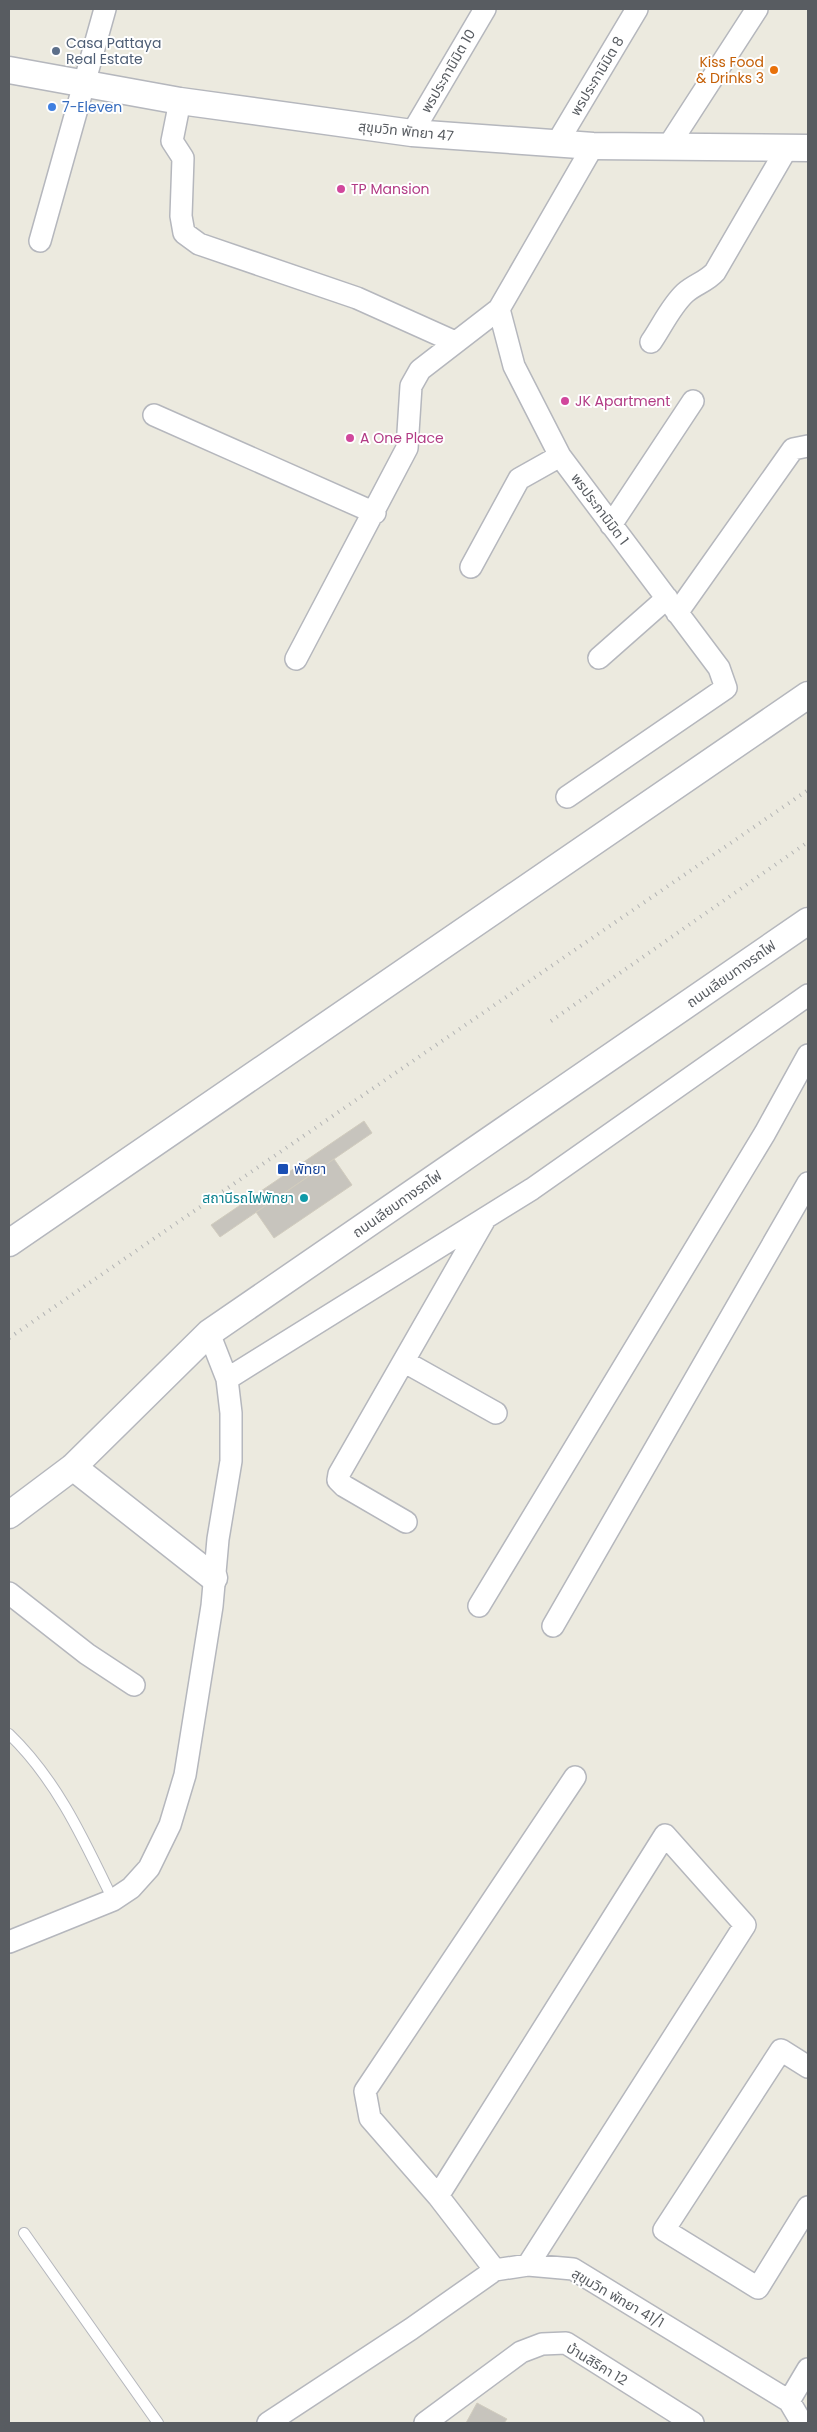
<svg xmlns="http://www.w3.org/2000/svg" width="817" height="2432" font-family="Poppins,'Noto Sans Thai',sans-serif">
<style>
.building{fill:#c7c4bd;stroke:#d1ccbe}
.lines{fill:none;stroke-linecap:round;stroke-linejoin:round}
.service-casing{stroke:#b5b7bd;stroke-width:12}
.minor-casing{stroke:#b5b7bd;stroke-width:24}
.tertiary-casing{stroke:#b5b7bd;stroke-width:29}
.service{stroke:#fff;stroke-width:10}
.minor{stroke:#fff;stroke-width:21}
.tertiary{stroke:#fff;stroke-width:26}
.rail{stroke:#b3b4b4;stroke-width:4;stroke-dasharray:1 6;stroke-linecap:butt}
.service-dot{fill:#5c6f8a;stroke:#fff;stroke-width:2}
.food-dot{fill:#e8710a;stroke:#fff;stroke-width:2}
.shop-dot{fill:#3f7fe0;stroke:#fff;stroke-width:2}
.hotel-dot{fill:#d1479c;stroke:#fff;stroke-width:2}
.transit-dot{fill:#1a4fb4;stroke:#fff;stroke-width:2}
.culture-dot{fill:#0f9aa8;stroke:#fff;stroke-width:2}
.labels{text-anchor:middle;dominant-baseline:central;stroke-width:4;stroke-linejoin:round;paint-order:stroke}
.service-label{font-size:14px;fill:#4e5e75;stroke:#fff;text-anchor:start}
.food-label{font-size:14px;fill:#c56008;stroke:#fff;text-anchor:end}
.street-label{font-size:14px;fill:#585c61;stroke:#fff}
.shop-label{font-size:14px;fill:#366cbe;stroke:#fff;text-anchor:start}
.hotel-label{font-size:14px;fill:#b23c85;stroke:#fff;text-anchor:start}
.transit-label{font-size:14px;fill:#164399;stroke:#fff;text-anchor:start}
.culture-label{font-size:14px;fill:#0d838f;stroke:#fff;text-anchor:end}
</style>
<rect width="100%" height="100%" fill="#eceadf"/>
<path class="building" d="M364,1121L372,1133L220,1237L211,1225Z
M334,1159L352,1185L274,1238L256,1212Z
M477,2403L507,2419L504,2423H466Z"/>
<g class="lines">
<g class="service-casing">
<path id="service" d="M9,1734C57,1780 84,1840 113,1900
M24,2233L158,2423"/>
</g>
<g class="minor-casing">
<path id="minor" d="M180,101L172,141L183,158L181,216L184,233L199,244L357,298L455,342
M412,133L485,9
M557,143L637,9
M669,145L757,9
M40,241L105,9
M651,342C662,326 671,306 685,293C695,284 706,282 715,272L787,148
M154,415L375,513
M611,525L693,401
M471,567L519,479L560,456
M677,613L793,449L808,446
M599,658L667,598
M296,659L407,448L411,386L420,370L499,309
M567,797L726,688L719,668L560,456L514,366L499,309L593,146
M405,1362L496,1413
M227,1379L532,1189L808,995
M406,1522L344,1486L338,1480L339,1474L485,1219
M9,1593L87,1654L134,1685
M479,1606L765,1133L808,1055
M553,1626L808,1183
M9,1942L113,1900L131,1888L149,1868L170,1825L185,1775L212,1606L218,1539L231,1461V1413L227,1379L209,1333
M808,2067L781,2050L664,2230L758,2288L808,2207
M438,2196L665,1835L745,1925L528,2265
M495,2270L438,2196L370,2118L365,2091L575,1777
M789,2401L808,2369
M268,2423L411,2329L495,2270L528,2265L573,2269L789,2401L802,2423
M425,2423L521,2352L542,2344L566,2343L693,2423"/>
</g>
<g class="tertiary-casing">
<path id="tertiary" d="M9,70L180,101L412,133L593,146L808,148
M9,1243L808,695
M73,1467L214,1578
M9,1515L73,1467L209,1333L808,921"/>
</g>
<use href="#service" class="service"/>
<use href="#minor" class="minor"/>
<use href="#tertiary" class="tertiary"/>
<path class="rail" d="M551,1021L808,842
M9,1338L808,790"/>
</g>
<circle class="service-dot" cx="56" cy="51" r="5"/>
<circle class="food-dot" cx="774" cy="70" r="5"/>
<circle class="shop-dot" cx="52" cy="107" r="5"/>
<g class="hotel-dot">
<circle cx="341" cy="189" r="5"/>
<circle cx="565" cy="401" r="5"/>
<circle cx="350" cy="438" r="5"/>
</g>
<rect class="transit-dot" x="277" y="1163" width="12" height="12" rx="2.5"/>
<circle class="culture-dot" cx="304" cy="1198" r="5"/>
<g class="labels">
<g class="service-label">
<text x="66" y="43">Casa Pattaya<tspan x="66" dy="16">Real Estate</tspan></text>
</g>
<g class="food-label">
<text x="764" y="62">Kiss Food<tspan x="764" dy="16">&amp; Drinks 3</tspan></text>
</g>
<g class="street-label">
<text transform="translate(448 71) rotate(-60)">พรประภานิมิต 10</text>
<text transform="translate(597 76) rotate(-59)">พรประภานิมิต 8</text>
<text transform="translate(406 131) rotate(6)">สุขุมวิท พัทยา 47</text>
<text transform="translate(600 509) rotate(53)">พรประภานิมิต 1</text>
<text transform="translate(731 974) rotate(-35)">ถนนเลียบทางรถไฟ</text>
<text transform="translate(397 1204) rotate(-35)">ถนนเลียบทางรถไฟ</text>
<text transform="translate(618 2298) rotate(30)">สุขุมวิท พัทยา 41/1</text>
<text transform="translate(597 2364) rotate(31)">บ้านสิริคา 12</text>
</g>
<g class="shop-label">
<text x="62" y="107">7-Eleven</text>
</g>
<g class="hotel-label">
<text x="351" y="189">TP Mansion</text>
<text x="575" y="401">JK Apartment</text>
<text x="360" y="438">A One Place</text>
</g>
<g class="transit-label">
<text x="294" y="1169">พัทยา</text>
</g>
<g class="culture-label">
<text x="294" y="1198">สถานีรถไฟพัทยา</text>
</g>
</g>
<rect width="817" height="2432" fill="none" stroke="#585c61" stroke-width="20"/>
</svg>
